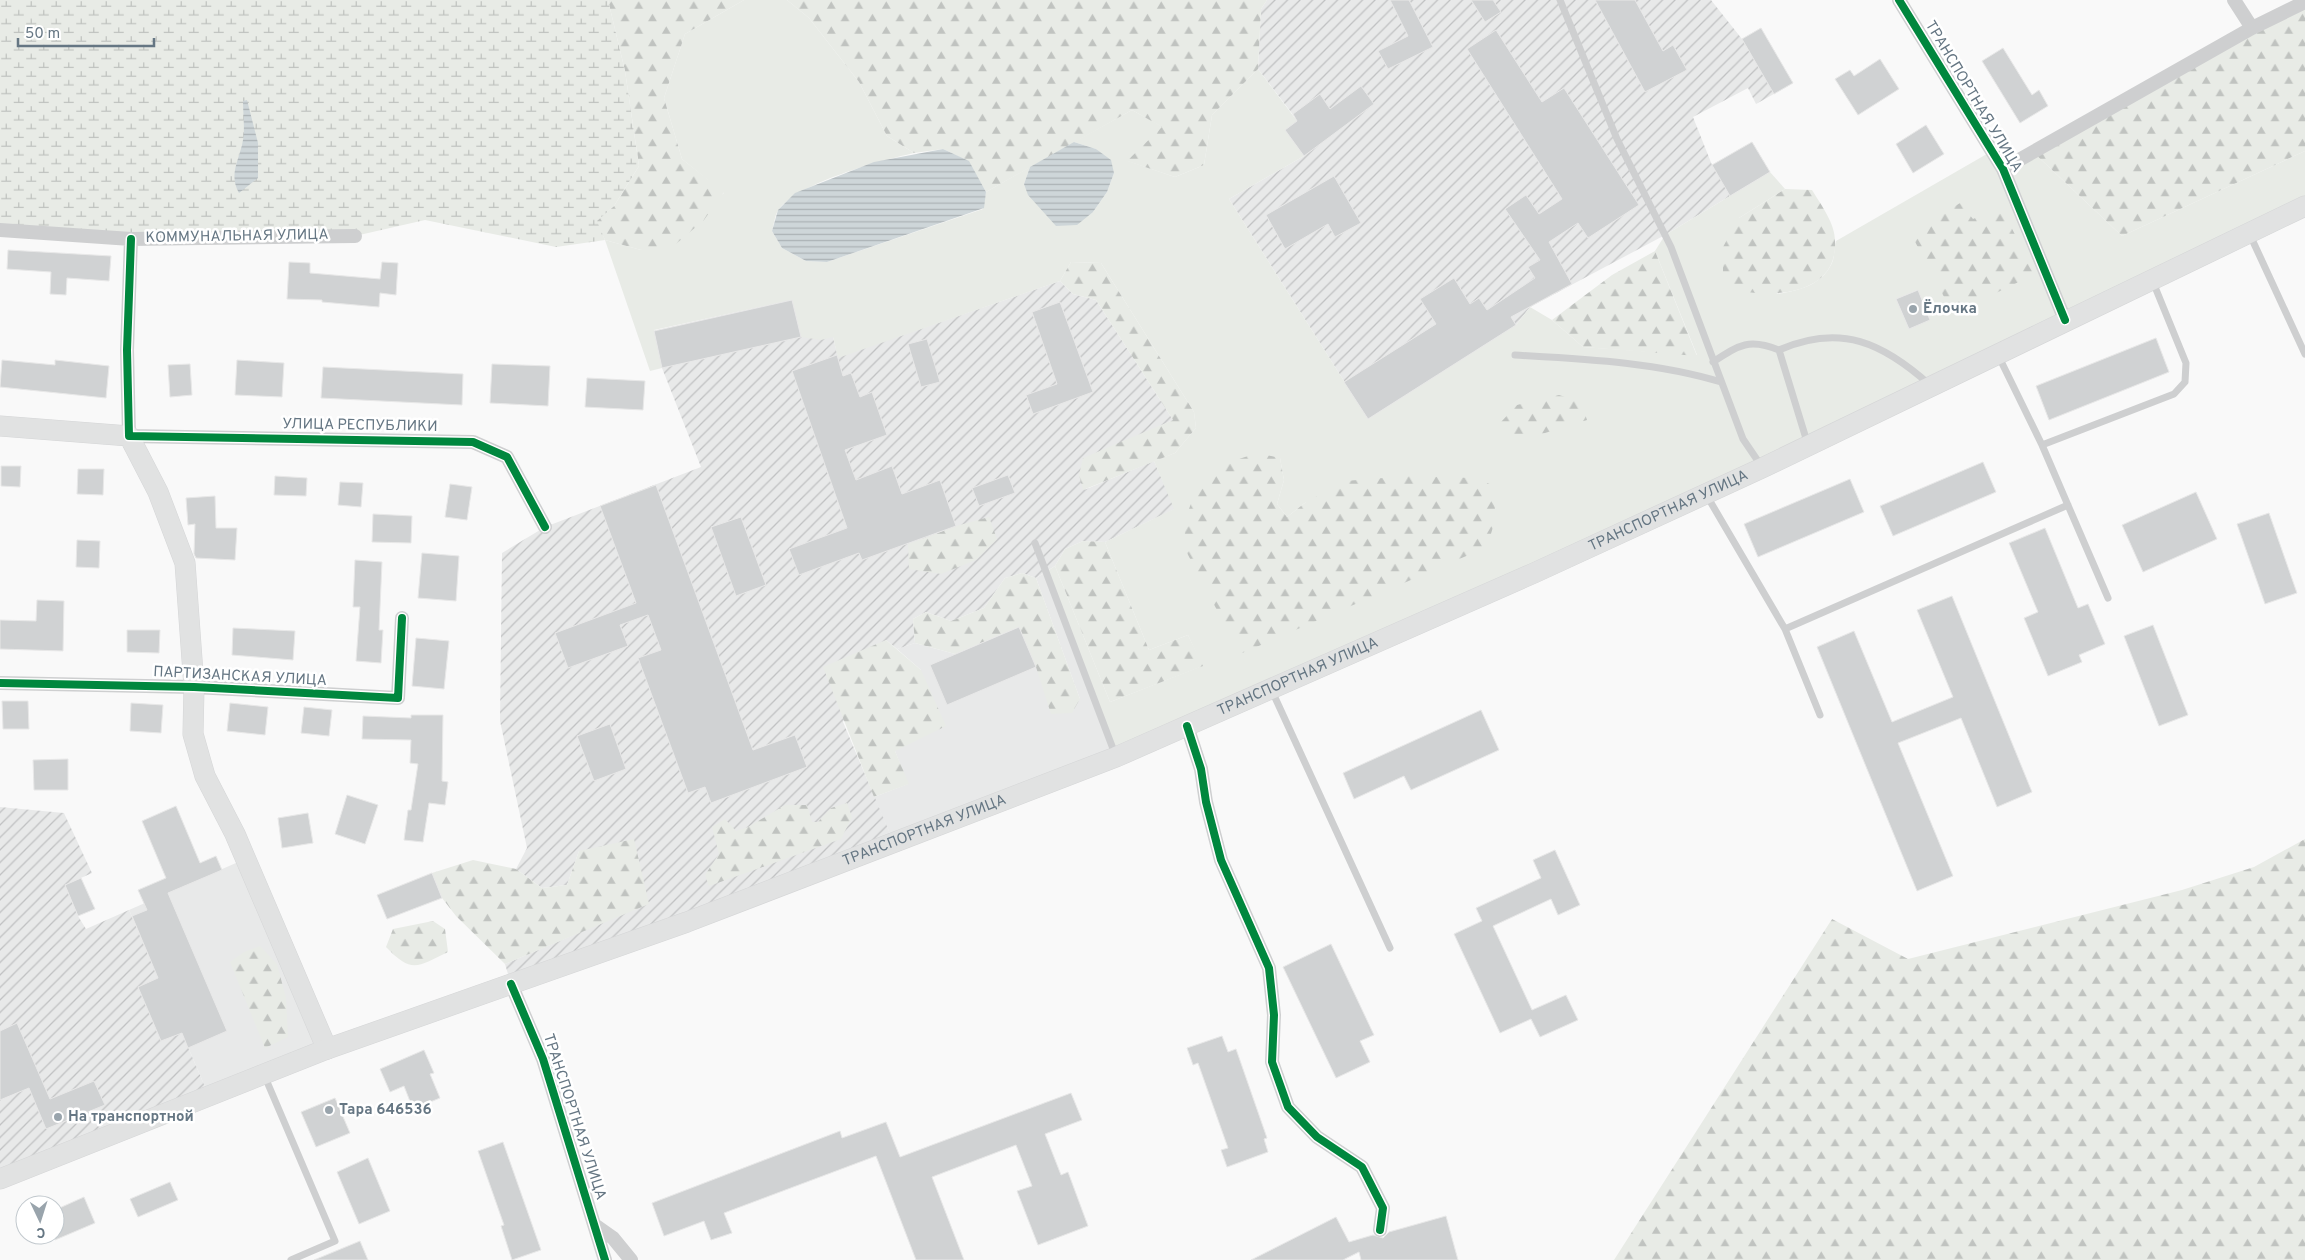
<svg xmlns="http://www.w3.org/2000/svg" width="2305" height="1260" font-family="Overpass,sans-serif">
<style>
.built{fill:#e8e9e9}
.industrial{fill:url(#industrial-furrows)}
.green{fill:#e8ebe6;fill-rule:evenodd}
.forest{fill:url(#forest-firs)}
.wetland{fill:url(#wetland-marsh)}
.water{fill:url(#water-rules)}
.building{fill:#d0d2d3;stroke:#e8e8e8}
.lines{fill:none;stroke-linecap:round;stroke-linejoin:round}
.secondary-casing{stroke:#d5d6d7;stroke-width:21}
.service{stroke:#cecfd0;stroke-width:7}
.minor{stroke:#cecfd0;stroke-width:14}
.secondary{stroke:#e1e2e2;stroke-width:20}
.cycleway-casing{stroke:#fff;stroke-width:11}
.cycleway{stroke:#00873e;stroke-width:8}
.poi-dot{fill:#99a4ac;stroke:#fff;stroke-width:2}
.labels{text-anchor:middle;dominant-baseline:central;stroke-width:5;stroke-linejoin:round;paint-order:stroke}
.street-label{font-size:15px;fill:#657683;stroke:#fff}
.poi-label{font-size:15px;font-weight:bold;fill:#657683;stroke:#fff;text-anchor:start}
</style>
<defs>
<pattern id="industrial-furrows" width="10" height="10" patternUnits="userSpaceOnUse" patternTransform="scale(1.25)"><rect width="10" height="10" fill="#e8e9e9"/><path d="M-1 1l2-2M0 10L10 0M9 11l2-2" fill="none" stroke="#c0c1c2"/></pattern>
<pattern id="forest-firs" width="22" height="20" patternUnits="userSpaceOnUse" patternTransform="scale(1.25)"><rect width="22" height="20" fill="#e8ebe6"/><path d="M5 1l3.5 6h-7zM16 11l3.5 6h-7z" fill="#c0c3c0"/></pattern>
<pattern id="wetland-marsh" width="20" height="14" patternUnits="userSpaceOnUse" patternTransform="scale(1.25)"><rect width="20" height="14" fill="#e8ebe6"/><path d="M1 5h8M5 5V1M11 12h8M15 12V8" fill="none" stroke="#c0c3c0"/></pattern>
<pattern id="water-rules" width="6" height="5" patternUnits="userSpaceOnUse" patternTransform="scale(1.25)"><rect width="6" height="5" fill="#ced6d9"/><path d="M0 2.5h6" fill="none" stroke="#abb2b5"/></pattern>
</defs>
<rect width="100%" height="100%" fill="#f9f9f9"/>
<path class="built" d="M1046,572L1116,757L894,843L874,797L908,784L895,751L921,670L897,649L915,643L955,654L1019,627L1036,667L1080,699L1036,578Z
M245,859L327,1049L209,1096L129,910Z"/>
<path class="industrial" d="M1267,0H1711L1742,39L1761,28L1793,83L1756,104L1748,88L1693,117L1712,165L1752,142L1770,172L1665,235L1530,307L1516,325L1368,419L1229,199L1304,156L1285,130L1297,120L1258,69L1261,9Z
M1060,281L1073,294L1096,300L1173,420L1152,430L1084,490L1154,461L1175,509L1105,542L1083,541L1065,549L1055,566L1036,578L1022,573L1005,578L984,608L951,621L926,612L913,619L915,643L897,649L886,640L843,722L894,843L511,984L505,964L649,903L579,851L567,885L542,888L516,869L527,848L500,721L502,553L545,527L701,467L662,368L654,331L792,300L801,337H833L838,357Z
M0,807L64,813L92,873L65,885L78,916L86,929L129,910L209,1096L0,1179Z"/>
<path class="green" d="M744,0H787L809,18L859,82L887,136L914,153C879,161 801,182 779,209C775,214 774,224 772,231L782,248L806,261L827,262L983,209L986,192L1030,167L1024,184L1093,212L1107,192L1114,173L1096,149L1074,142L1132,110L1163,127L1128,161L1175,177L1204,165L1212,115L1258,69L1297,121L1285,130L1304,156L1229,199L1368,419L1516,325L1530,307L1552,320L1583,347L1697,355L1655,251L1665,235L1770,172L1785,189L1739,218L1777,294C1798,291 1821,285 1831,265C1835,258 1834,248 1836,241L1992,151L2003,168L2033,152L2122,236L2305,151V206L1116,757L1046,572L1055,566L1110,702L1202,666L1188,635L1149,650L1105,542L1174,509L1154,461L1175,453L1196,428L1194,412L1101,263L1071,262L1060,281L838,358L833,337L821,340L801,337L792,300L654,330L662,368L650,371L605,240L641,250L724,193L682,159L664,98L685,34ZM1917,290L1930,319L1909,329L1896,299ZM1280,458L1284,480L1277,504L1287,517L1306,502L1240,654Z"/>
<path class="forest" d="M608,0H744L685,34L664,98L682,159L724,192L704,220L676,244L641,250L605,240L596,221L614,206L639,166L625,71Z
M787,0H1267L1261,9L1258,69L1212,115L1204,165L1175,177L1127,161L1162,127L1132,110L986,192L968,161L943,149L914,153L887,136L859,82L809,18Z
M2305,2V151L2122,236L2033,152Z
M1785,189L1812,190C1821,205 1835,223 1835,241C1838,296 1770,299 1732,289L1723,272V247L1739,218Z
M1960,203L1973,219L2001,207L2035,274L1953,314L1911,234Z
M1655,251L1697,356L1583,347L1552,320L1612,275Z
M1071,262L1101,263L1194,412L1196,428L1175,453L1083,490L1079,475L1083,458L1173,420L1096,300L1073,294L1060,281Z
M1559,395L1581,402L1587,420L1545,433L1510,438L1501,422L1517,405Z
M1257,453L1280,458L1284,480L1277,504L1287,517L1306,502L1345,481L1409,476L1475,478L1492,485L1496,517L1487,547L1240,654L1186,551L1184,522L1195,493L1221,465Z
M989,517L997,539L976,560L941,574L909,569L908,544L956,526Z
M1083,541L1105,542L1149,650L1188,635L1203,666L1110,702L1055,566L1065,549Z
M1022,573L1036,578L1080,699L1072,713L1051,714L1036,667L1019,627L955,654L915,643L913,619L926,612L951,621L984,608L1005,578Z
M886,640L921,670L946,726L895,751L909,784L874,797L823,667Z
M847,803L852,817L841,839L709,886L705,875L719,854L712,827L725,819L736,831L748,827L785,805H807L812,822H818L831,808Z
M634,839L649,904L505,964L456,916L442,898L432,873L473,860L516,869L542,888L567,885L579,851Z
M2305,839V1260H1614L1832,919L1908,959L2182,890L2254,867Z
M433,921L445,929L448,952C417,967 412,974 386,947L393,929Z
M260,946L277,964L286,998L288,1037L265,1048L230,962L244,952Z"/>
<path class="wetland" d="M0,0H608L625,71L639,166L614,206L597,221L605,240L556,247L425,220L355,236L0,230Z"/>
<path class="water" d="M247,100L258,143V178L239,193C228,174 240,159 243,140C245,128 243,113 243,101Z
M1074,142L1096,149L1111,160L1114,173L1107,192L1093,212L1077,225L1056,226L1028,195L1024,184L1030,167Z
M943,149L969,161L986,192L984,208L827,262L806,261L782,248L772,231L778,210L795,193L874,162Z"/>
<path class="building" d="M1390,0H1409L1433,47L1388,69L1378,51L1408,36Z
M1471,0H1493L1501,12L1485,22Z
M1595,0H1635L1663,51L1673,45L1687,70L1645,92Z
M1761,28L1793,83L1774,94L1742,39Z
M1496,30L1542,102L1564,88L1639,205L1588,238L1578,223L1549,242L1572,284L1511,317L1516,325L1368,419L1344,382L1436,324L1420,299L1454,278L1470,304L1479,298L1487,310L1535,278L1528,267L1540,260L1505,209L1526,195L1539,214L1562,199L1467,49Z
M2003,48L2032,95L2039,90L2048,106L2020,123L1982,61Z
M1880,59L1899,89L1858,115L1835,79L1850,70L1854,76Z
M1361,86L1374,104L1304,156L1285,130L1297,121L1293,114L1320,94L1330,109Z
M1926,125L1944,154L1913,173L1896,144Z
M1752,142L1770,172L1730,196L1712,165Z
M1334,176L1361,223L1335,237L1328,224L1285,249L1266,215Z
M8,250L111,256L109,281L67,278L66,295L50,294L51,272L7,269Z
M289,262L310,263V273L380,279L382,262L398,263L396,295L380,293L379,307L322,302V300L287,299Z
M1918,290L1930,320L1909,329L1896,299Z
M792,300L801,337L662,368L654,331Z
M1060,302L1093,392L1033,414L1026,395L1057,384L1032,312Z
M2156,338L2169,372L2049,420L2036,386Z
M927,339L940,382L921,387L908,344Z
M837,355L843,376L851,373L860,397L872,392L887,435L845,450L856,480L892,466L902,494L940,480L956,526L862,560L859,553L799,575L789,549L847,528L792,371Z
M2,360L55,365V360L109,366L106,398L0,387Z
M237,360L284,363L282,397L235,395Z
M190,364L192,395L170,397L168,365Z
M492,364L550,366L548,406L490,403Z
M323,367L463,374L462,405L321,398Z
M587,378L645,381L643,410L585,407Z
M1983,462L1996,492L1893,536L1880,506Z
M1,466H21L20,487L1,486Z
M78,469H104L103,495L77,494Z
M1008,475L1015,493L979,506L972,488Z
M275,476L307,478L306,496L274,495Z
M1850,479L1864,512L1758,557L1744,524Z
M340,482L363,483L361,507L338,505Z
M450,484L472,487L467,520L445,517Z
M656,485L753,750L795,735L807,767L711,803L705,787L688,793L638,658L661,650L648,615L620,625L628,646L568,668L555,633L636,603L600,506Z
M2196,492L2217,539L2143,572L2122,525Z
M215,496L216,528H237L235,560L196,558L194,554L195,524L188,525L186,498Z
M2269,513L2297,593L2265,604L2237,524Z
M373,514L412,516L411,543L372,542Z
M741,517L766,585L736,596L711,527Z
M2045,528L2078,608L2088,604L2105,644L2079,655L2082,662L2048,676L2024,618L2038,612L2009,543Z
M77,540L100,541L99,568L76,567Z
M422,553L459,556L456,601L418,598Z
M355,560L382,562L379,630H383L381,663L356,661L360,607H353Z
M1952,596L2032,792L1997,807L1961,718L1898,743L1953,876L1917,891L1817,647L1854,631L1892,722L1953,697L1917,610Z
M37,600L64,601L63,651L0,649V620L36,621Z
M2153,625L2188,715L2159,726L2124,636Z
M1019,627L1036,667L947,705L930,665Z
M233,628L295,631L293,660L232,655Z
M127,630H160L159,653L127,652Z
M416,638L449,641L444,689L412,686Z
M2,701H28L29,729H3Z
M131,703L163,705L161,733L130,731Z
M230,703L268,707L265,735L227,731Z
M304,707L332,710L329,736L301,733Z
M1481,710L1499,750L1411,790L1404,776L1354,799L1343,773Z
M411,715H443L442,781L448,782L445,805L429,803L423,842L404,840L408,810H411L418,764L410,763L411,740L362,739L363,716L411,718Z
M610,724L626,769L594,781L577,736Z
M68,759V790H34L33,760Z
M347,795L378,805L365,844L335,834Z
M176,806L200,863L216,856L222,870L168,893L227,1031L188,1048L182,1033L161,1041L138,987L158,978L132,916L147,910L138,890L166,878L142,821Z
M308,813L313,843L282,848L278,818Z
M1555,850L1580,905L1558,915L1551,899L1493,926L1532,1010L1566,995L1578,1020L1540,1037L1531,1019L1500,1033L1454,934L1482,921L1476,908L1541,878L1533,860Z
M432,873L442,898L387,919L377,895Z
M81,878L95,909L78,916L65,885Z
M1331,944L1374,1035L1360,1041L1370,1062L1336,1078L1283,967Z
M17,1023L50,1099L94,1081L105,1105L46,1129L29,1088L0,1100V1031Z
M1222,1036L1228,1052L1236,1049L1267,1138L1264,1139L1268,1152L1227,1167L1221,1150L1228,1148L1198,1063L1193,1065L1187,1048Z
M424,1050L434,1073L430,1074L440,1098L413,1109L404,1086L390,1092L380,1069Z
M1071,1093L1082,1120L1045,1134L1061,1175L1068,1172L1088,1226L1038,1245L1017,1191L1032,1186L1016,1145L932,1177L964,1260H916L876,1156L724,1213L732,1233L711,1240L704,1221L664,1236L652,1203L840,1131L842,1138L886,1122L900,1157Z
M335,1098L350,1133L316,1147L301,1112Z
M503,1142L541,1250L512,1260L501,1226L504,1225L478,1151Z
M368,1158L390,1211L359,1224L337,1172Z
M170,1182L178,1200L138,1217L130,1199Z
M84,1197L95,1223L55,1240V1210Z
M1446,1216L1458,1260H1361L1359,1252L1343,1260H1251L1336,1217L1349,1242L1373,1235L1383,1238L1389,1232Z
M360,1241L368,1260H314Z"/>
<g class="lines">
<g class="secondary-casing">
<g id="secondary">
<path d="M0,426L129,436L158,492L185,563L194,687L193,734L205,776L235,834L327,1049"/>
<path id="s1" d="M0,1179L327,1049L687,922L1116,757L1534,573L1762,468L2305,206"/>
</g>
</g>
<path class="service" d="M1560,0L1617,139L1671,247L1743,439L1762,467
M2250,235L2305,354
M1515,355C1584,359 1655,362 1721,382
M1998,355L2042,445L2108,598
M1713,362C1739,345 1749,338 1779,350
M1808,445L1779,350C1841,323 1883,343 1930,385
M2042,445L2174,394L2185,382L2186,363L2153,282
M1707,496L1785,629
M1035,543L1115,754
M1272,691L1390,948
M1820,715L1785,629L2068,505
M265,1077L335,1241L291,1260"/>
<path class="minor" d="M1899,0L2003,169L2065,320
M2234,0L2252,28
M2003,169L2252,28L2305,2
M0,230L131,239L355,236
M131,239L127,350L129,436L473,442L507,457L545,527
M0,683L194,687L398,698L402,618
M1187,726L1201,769L1206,802L1221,860L1269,968L1274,1015L1272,1062L1288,1107L1317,1137L1362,1167L1383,1208L1380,1230
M511,984L543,1059L605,1260
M596,1226L613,1238L631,1260"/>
<use href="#secondary" class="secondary"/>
<g class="cycleway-casing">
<path id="cycleway" d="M1899,0L2003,169L2065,320
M131,239L127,350L129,436L473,442L507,457L545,527
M0,683L194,687L398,698L402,618
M1187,726L1201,769L1206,802L1221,860L1269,968L1274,1015L1272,1062L1288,1107L1317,1137L1362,1167L1383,1208L1380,1230
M511,984L543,1059L605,1260"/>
</g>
<use href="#cycleway" class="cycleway"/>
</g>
<g class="poi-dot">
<circle cx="1913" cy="309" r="5"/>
<circle cx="329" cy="1110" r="5"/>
<circle cx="58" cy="1117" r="5"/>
</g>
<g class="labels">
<g class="street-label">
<text transform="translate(1973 97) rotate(59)">ТРАНСПОРТНАЯ УЛИЦА</text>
<text transform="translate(237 237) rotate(-1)">КОММУНАЛЬНАЯ УЛИЦА</text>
<text transform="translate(360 426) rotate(1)">УЛИЦА РЕСПУБЛИКИ</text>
<text stroke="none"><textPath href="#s1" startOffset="1798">ТРАНСПОРТНАЯ УЛИЦА</textPath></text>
<text stroke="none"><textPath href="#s1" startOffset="1392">ТРАНСПОРТНАЯ УЛИЦА</textPath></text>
<text transform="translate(240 677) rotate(3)">ПАРТИЗАНСКАЯ УЛИЦА</text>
<text stroke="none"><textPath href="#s1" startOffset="988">ТРАНСПОРТНАЯ УЛИЦА</textPath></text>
<text transform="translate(574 1117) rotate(72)">ТРАНСПОРТНАЯ УЛИЦА</text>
</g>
<g class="poi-label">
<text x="1923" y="309">Ёлочка</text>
<text x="339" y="1110">Тара 646536</text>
<text x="68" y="1117">На транспортной</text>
</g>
</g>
<g transform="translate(40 1220) rotate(176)"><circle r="24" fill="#ffffff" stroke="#c1c8cd"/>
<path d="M0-4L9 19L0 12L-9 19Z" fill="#99a4ac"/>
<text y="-8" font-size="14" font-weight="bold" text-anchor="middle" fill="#657683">С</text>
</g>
<path d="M18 38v8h136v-8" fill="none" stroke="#657683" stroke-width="2.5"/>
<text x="25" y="38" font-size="15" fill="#657683" stroke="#ffffff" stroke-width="4" paint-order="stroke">50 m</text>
</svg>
